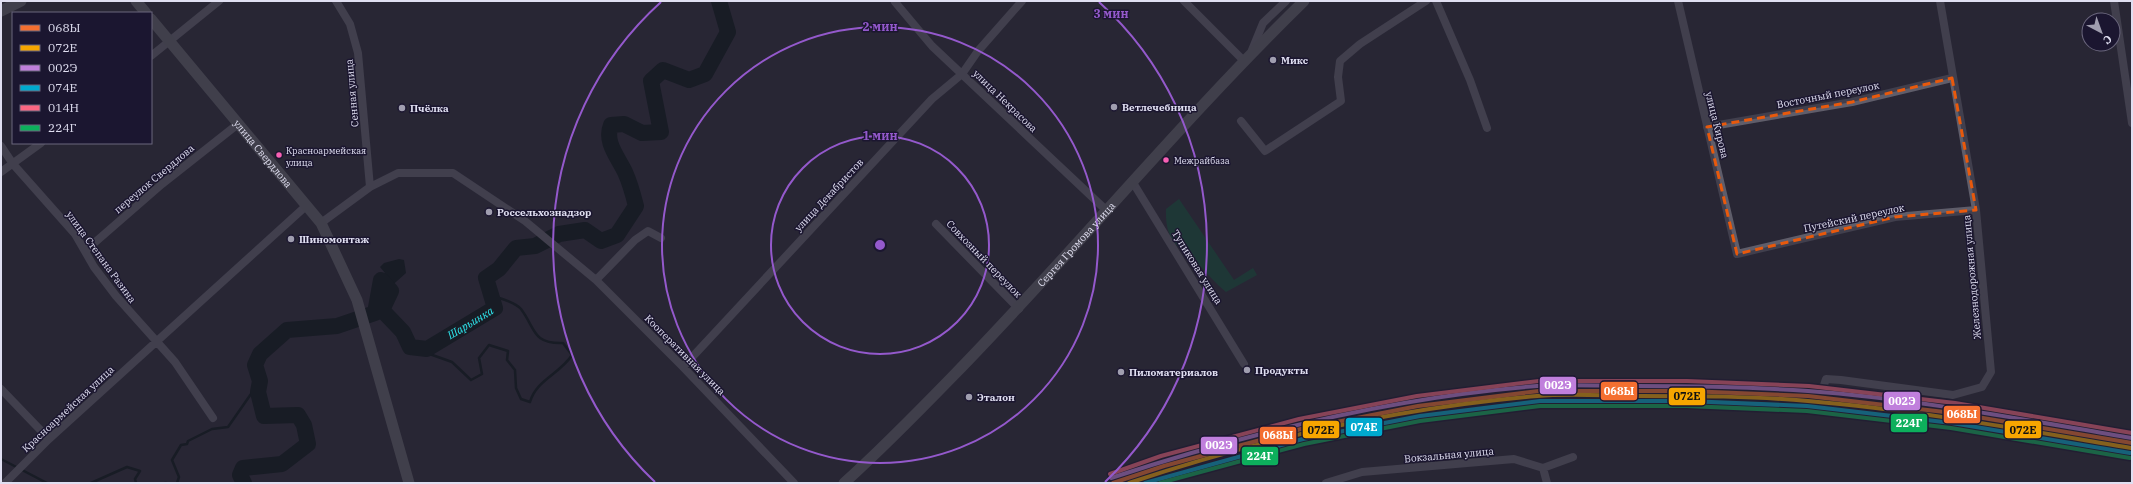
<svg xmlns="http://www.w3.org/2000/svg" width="2133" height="484" font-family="'IBM Plex Serif',serif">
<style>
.green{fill:#134d39}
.water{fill:#051012}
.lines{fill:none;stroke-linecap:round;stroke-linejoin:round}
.stream{stroke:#051012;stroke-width:2.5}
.river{stroke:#051012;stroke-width:16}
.street{stroke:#5f5d6a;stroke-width:8}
.secondary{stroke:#5e5e66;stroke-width:11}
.rail{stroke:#5e5d67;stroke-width:2.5;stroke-dasharray:7 7;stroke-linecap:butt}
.rail-1-casing{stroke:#1b1630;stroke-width:7}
.rail-2-casing{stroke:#1b1630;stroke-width:7}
.rail-3-casing{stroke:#1b1630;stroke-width:7}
.rail-4-casing{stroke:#1b1630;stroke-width:7}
.rail-5-casing{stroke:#1b1630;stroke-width:7}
.rail-6-casing{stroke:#1b1630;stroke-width:7}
.rail-1{stroke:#f46f30;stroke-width:4}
.rail-2{stroke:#f7a600;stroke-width:4}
.rail-3{stroke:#c07fdc;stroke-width:4}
.rail-4{stroke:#00a9ce;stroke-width:4}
.rail-5{stroke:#fa6682;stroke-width:4}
.rail-6{stroke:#0daf5c;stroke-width:4}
.marked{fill:none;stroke:#e8590c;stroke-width:3;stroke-dasharray:8 5;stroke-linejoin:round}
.ring{fill:none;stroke:#9459cc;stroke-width:2}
.poi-dot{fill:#a09eaf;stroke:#1b1630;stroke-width:1.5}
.bus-dot{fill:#f860b3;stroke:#1b1630;stroke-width:1.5}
.labels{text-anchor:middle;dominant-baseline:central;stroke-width:3;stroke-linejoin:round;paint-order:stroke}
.bus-label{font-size:9px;fill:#e0dff1;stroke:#1b1630;text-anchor:start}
.poi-label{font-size:10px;font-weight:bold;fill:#e0dff1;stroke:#1b1630;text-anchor:start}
.street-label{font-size:10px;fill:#e0dff1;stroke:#1b1630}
.water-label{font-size:11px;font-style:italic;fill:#2fe8ef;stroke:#1b1630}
.centre{fill:#9459cc;stroke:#1b1630;stroke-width:2}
.ring-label{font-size:12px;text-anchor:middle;font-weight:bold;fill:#9459cc;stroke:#1b1630;stroke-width:3;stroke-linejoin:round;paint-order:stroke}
.line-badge{stroke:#1b1630;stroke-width:1.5}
.badge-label{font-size:11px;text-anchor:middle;font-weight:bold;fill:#fff}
.pale-badge-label{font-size:11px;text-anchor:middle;font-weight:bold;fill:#111}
</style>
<rect width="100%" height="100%" fill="#282634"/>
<path class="green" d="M1179,199L1234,280L1253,268L1257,275L1226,292C1216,284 1208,274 1199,265C1178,245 1165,243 1166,209Z"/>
<path class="water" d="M399,259L404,260L406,273L387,290L382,286L381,278L385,273L380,267L384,263Z"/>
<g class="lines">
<path class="stream" d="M410,347L452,362L471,380L482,374L479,358L489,345L508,351L507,360L515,370L516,388L521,399L530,402C536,380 561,373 572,355L563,343C532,344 536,329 521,309C515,302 502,299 493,296
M1,459L47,483
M91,483L127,467L140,471L135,479L136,483
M165,483H166
M177,483L179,477L172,460L181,445L187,444L188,441L212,429L228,427L260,381"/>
<path class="river" id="s1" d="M244,483L240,475L243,468L282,464L308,444L304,425L298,415L264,416L258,392L260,381L255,365L260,354L287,330L337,326L375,313L381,280L391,291L382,310L403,332L410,347L427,349L495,308L486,278L499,269L516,248L535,246L559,234L585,230L601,241L617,235L636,206C633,194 630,183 625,172C618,157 604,142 611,125L624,124L642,133L661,132L651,81L663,70L689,80L705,74L728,32L719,1"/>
<path class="street" d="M336,1L350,24L358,53L370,187
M1184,1L1243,60
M1436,1L1470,80L1487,128
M1678,1L1737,254L1895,217L1976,210
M2114,1L2132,123
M895,2L932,46L1106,210
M1252,50L1263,23L1286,1
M151,56L219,1
M1241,121L1265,151L1341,101L1338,77L1340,61L1360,44L1426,1
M1707,127L1852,102L1952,78
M1,146L13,164L75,234L94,267L116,296L175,362L213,418
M1,172L41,143
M1132,181L1244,364
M321,223L370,187L398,173H453L525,221L596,280L683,367L794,483
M936,224L1019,309
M85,251L162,184L238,124
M596,280L635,240L648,231L661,238
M683,367L932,99L962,74L978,51L1022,1
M1824,385L1826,379L1841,380L1953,395L1982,387L1991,372L1976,210L1940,1
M1,389L49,439
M1543,468L1547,483
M5,483L49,439L306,206
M1326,483L1362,472L1514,459L1543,468L1573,457"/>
<g class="secondary">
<path d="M136,1L146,13"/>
<path d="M1,11L21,1"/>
<path id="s2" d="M151,19L321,223L357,300L409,483"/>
<path id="s3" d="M844,483C882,449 918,412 954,375C1073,253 1182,120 1304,1"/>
</g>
<path class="rail" d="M1158,483C1365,413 1587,391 1804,409C1835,411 1866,417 1897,421C1975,431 2054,444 2132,457"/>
<g class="rail-1-casing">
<path id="rail-1" d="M1113,483L1164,466L1301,429L1418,406L1539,391H1687L1808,396L1953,413L2132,443"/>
</g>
<g class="rail-2-casing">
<path id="rail-2" d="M1129,483C1260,439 1399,408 1537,396C1571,393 1606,396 1640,396C1695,396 1752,396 1808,401C1916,410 2024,430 2131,448"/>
</g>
<g class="rail-3-casing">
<path id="rail-3" d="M1111,478C1248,433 1394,397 1537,386C1570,384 1604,386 1636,386C1693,386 1751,387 1808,391C1917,399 2025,420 2132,438"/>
</g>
<g class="rail-4-casing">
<path id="rail-4" d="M1145,483L1303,439L1420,416L1540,401H1687L1807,406L1952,423L2130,453"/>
</g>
<g class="rail-5-casing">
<path id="rail-5" d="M1110,474L1161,456L1299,419L1417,396L1539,381H1687L1809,386L1955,403L2132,433"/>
</g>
<g class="rail-6-casing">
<path id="rail-6" d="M1160,483L1304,444L1420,421L1540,406H1687L1807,411L1951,428L2130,458"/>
</g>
<use href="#rail-1" class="rail-1"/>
<use href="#rail-2" class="rail-2"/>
<use href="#rail-3" class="rail-3"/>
<use href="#rail-4" class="rail-4"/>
<use href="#rail-5" class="rail-5"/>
<use href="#rail-6" class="rail-6"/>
</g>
<path d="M0 0H2133V484H0ZM1952,78L1976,210L1895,217L1737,254L1707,127L1852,102Z" fill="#282634" fill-opacity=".55" fill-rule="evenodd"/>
<path class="marked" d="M1952,78L1976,210L1895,217L1737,254L1707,127L1852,102Z"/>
<g class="ring">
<circle cx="880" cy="245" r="109"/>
<circle cx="880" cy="245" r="218"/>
<path d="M655 482A327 327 0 0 1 661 2M1099 2A327 327 0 0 1 1105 482"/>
</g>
<g class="poi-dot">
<circle cx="1273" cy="60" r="4"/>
<circle cx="1114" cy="107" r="4"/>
<circle cx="402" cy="108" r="4"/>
<circle cx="489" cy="212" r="4"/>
<circle cx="291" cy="239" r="4"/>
<circle cx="1247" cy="370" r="4"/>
<circle cx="1121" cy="372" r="4"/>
<circle cx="969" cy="397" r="4"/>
</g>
<g class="bus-dot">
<circle cx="279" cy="155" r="3.5"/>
<circle cx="1166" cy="160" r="3.5"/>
</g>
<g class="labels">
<g class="bus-label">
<text x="286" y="150">Красноармейская<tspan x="286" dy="12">улица</tspan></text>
<text x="1174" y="160">Межрайбаза</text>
</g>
<g class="poi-label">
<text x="1281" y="60">Микс</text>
<text x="1122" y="107">Ветлечебница</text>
<text x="410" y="108">Пчёлка</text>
<text x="497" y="212">Россельхознадзор</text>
<text x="299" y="239">Шиномонтаж</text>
<text x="1255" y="370">Продукты</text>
<text x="1129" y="372">Пиломатериалов</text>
<text x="977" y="397">Эталон</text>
</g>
<g class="street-label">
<text transform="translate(352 93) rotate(-95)">Сенная улица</text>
<text transform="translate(1828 95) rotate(-11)">Восточный переулок</text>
<text transform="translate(1005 101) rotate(44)">улица Некрасова</text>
<text transform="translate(1717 125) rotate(76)">улица Кирова</text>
<text stroke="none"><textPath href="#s2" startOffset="175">улица Свердлова</textPath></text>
<text transform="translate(154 179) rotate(-40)">переулок Свердлова</text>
<text transform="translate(829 195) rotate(-47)">улица Декабристов</text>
<text transform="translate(1854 218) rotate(-12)">Путейский переулок</text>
<text stroke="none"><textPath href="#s3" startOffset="333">Сергея Громова улица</textPath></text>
<text transform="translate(101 257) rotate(54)">улица Степана Разина</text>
<text transform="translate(984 259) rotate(46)">Совхозный переулок</text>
<text transform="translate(1197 267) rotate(58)">Тупиковая улица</text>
<text transform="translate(1972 277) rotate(-95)">Железнодорожная улица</text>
<text transform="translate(685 355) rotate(45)">Кооперативная улица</text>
<text transform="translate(68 409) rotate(-43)">Красноармейская улица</text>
<text transform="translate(1449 455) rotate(-5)">Вокзальная улица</text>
</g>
<g class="water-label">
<text stroke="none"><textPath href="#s1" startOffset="529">Шарьинка</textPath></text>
</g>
</g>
<circle cx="880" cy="245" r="6" class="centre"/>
<g class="ring-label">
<text x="1111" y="18">3 мин</text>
<text x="880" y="31">2 мин</text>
<text x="880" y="140">1 мин</text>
</g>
<g class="line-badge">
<rect x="1539" y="376" width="38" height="19" rx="4" fill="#c07fdc"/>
<rect x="1600" y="381" width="38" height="20" rx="4" fill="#f46f30"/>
<rect x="1668" y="387" width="38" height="19" rx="4" fill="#f7a600"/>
<rect x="1883" y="391" width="38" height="20" rx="4" fill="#c07fdc"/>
<rect x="1943" y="405" width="38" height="19" rx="4" fill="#f46f30"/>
<rect x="1890" y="413" width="38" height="20" rx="4" fill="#0daf5c"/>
<rect x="1345" y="417" width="38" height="20" rx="4" fill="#00a9ce"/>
<rect x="1302" y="420" width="38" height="19" rx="4" fill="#f7a600"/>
<rect x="2004" y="420" width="38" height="19" rx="4" fill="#f7a600"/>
<rect x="1259" y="426" width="38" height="19" rx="4" fill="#f46f30"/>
<rect x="1200" y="436" width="38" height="19" rx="4" fill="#c07fdc"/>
<rect x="1241" y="446" width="38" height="20" rx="4" fill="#0daf5c"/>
</g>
<g class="badge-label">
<text x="1558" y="389">002Э</text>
<text x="1619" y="395">068Ы</text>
<text x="1902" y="405">002Э</text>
<text x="1962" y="418">068Ы</text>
<text x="1909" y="427">224Г</text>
<text x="1364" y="431">074Е</text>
<text x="1278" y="439">068Ы</text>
<text x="1219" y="449">002Э</text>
<text x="1260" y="460">224Г</text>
</g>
<g class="pale-badge-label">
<text x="1687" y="400">072Е</text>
<text x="1321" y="434">072Е</text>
<text x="2023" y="434">072Е</text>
</g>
<rect width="2133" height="484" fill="none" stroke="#e0dff1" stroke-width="4"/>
<rect x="12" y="12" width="140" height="132" fill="#1b1630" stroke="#6a667d"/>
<rect x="20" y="25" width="20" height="6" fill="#f46f30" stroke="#6a667d"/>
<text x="48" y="32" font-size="12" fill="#e0dff1">068Ы</text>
<rect x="20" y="45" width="20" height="6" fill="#f7a600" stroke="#6a667d"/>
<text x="48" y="52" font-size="12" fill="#e0dff1">072Е</text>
<rect x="20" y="65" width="20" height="6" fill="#c07fdc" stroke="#6a667d"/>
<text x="48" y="72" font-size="12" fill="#e0dff1">002Э</text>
<rect x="20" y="85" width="20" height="6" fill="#00a9ce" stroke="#6a667d"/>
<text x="48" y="92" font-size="12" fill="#e0dff1">074Е</text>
<rect x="20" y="105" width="20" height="6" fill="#fa6682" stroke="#6a667d"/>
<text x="48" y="112" font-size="12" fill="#e0dff1">014Н</text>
<rect x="20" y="125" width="20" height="6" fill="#0daf5c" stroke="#6a667d"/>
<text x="48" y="132" font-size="12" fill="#e0dff1">224Г</text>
<g transform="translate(2101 32) rotate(139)"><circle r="19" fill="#1b1630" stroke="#6a667d"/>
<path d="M0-3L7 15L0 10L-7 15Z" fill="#a09eaf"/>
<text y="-6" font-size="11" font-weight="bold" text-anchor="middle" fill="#e0dff1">С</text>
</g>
</svg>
